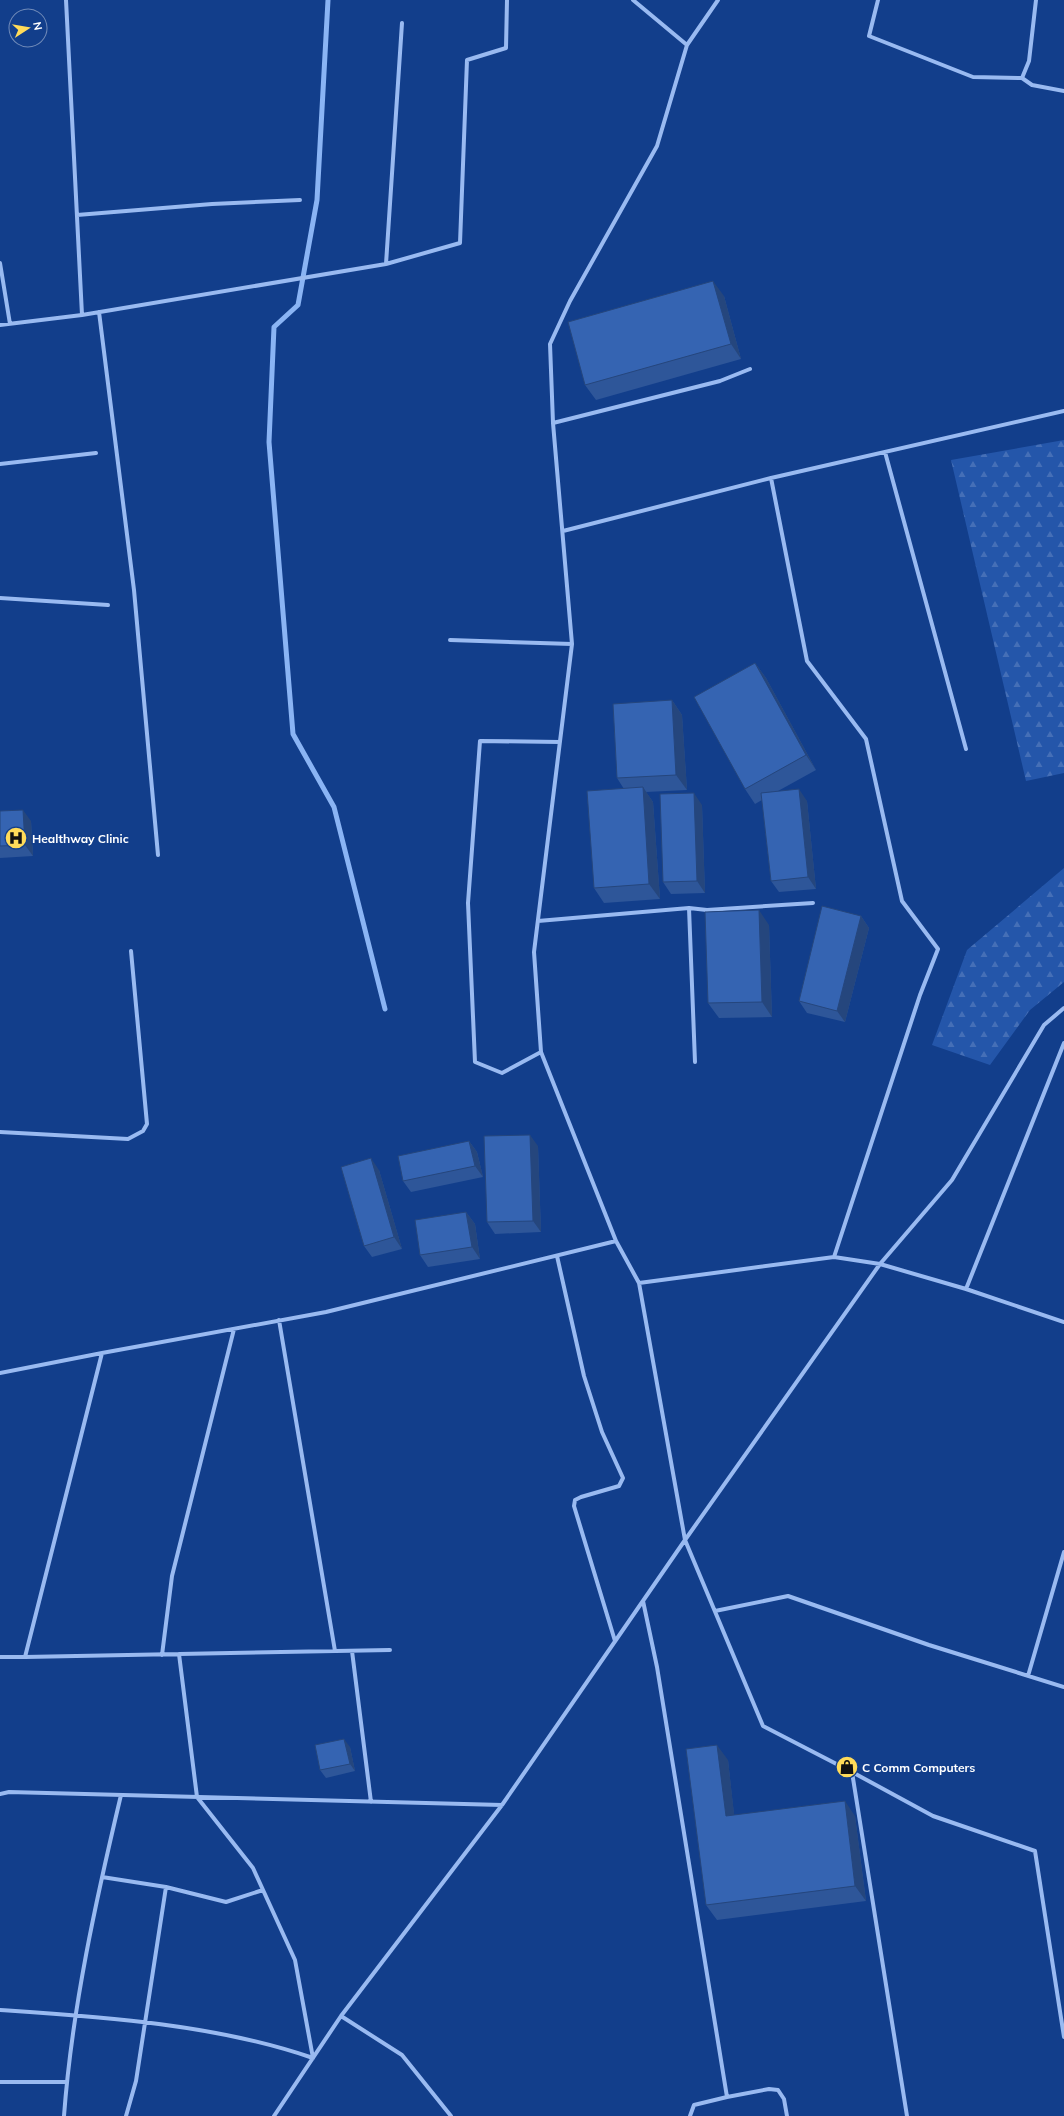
<svg xmlns="http://www.w3.org/2000/svg" width="1064" height="2116" font-family="Mulish,sans-serif">
<style>
.forest{fill:url(#forest-firs)}
.lines{fill:none;stroke-linecap:round;stroke-linejoin:round}
.stream{stroke:#8ab4f4;stroke-width:5}
.minor{stroke:#99baf1;stroke-width:4}
.wall{fill:#2e5699}
.shaded-wall{fill:#25467d}
.building{fill:#3564b2;stroke:#25467d}
.labels{text-anchor:middle;dominant-baseline:central;stroke-width:3;stroke-linejoin:round;paint-order:stroke}
.poi-label{font-size:12px;font-weight:bold;fill:#fff;stroke:#123e8b;text-anchor:start}
</style>
<defs>
<pattern id="forest-firs" width="22" height="20" patternUnits="userSpaceOnUse"><rect width="22" height="20" fill="#2456aa"/><path d="M5 1l3.5 6h-7zM16 11l3.5 6h-7z" fill="#456fb7"/></pattern>
</defs>
<rect width="100%" height="100%" fill="#123e8b"/>
<path class="forest" d="M1064,440V773L1026,781L951,460Z
M1064,868V982L1030,1010L990,1065L932,1045L967,950Z"/>
<g class="lines">
<path class="stream" d="M328,0L317,200L298,305L274,327L269,442L293,734L334,807L385,1009"/>
<path class="minor" d="M633,0L687,45
M878,0L869,36L973,77L1022,78L1032,85L1064,91
M1022,78L1029,61L1036,0
M77,215L212,204L300,200
M0,263L10,324
M386,264L402,23
M99,312L134,590L158,855
M82,315L386,264L460,243L467,60L506,48L507,0
M0,325L82,315L66,0
M553,423L720,381L750,369
M885,452L966,749
M0,464L96,453
M563,531L771,478
M0,598L108,605
M450,640L572,644
M689,908L695,1062
M538,921L689,908L707,910L813,903
M541,1052L502,1073L475,1062L468,903L480,741L560,742
M0,1132L128,1139L143,1131L147,1124L131,951
M557,1256L584,1376L602,1432L623,1478L619,1486L581,1497L575,1500L574,1506L615,1641
M834,1257L920,995L938,949L902,901L866,739L807,661L771,478L1064,411
M639,1283L834,1257L880,1264L966,1289L1064,1322
M966,1289L1064,1043
M279,1320L335,1651
M0,1373L102,1353
M643,1601L657,1667L727,2097L694,2105L690,2116
M715,1611L788,1596L929,1645L1064,1687
M352,1651L371,1802
M162,1655L172,1576L234,1329
M0,1657H25L102,1353L326,1312L616,1241
M25,1657L390,1650
M1028,1676L1064,1552
M852,1772L933,1816L1035,1851L1064,2037
M0,1794L9,1792L502,1805
M102,1877L166,1887L226,1902L263,1890
M0,2010C104,2017 214,2024 313,2058L295,1960L253,1868L197,1797L179,1654
M341,2016L402,2055L451,2116
M0,2082H67
M727,2097L769,2089L778,2090L784,2099L787,2116
M64,2116C72,2008 96,1900 121,1795
M126,2116L136,2081L166,1887
M274,2116L341,2016L502,1805L685,1540L639,1283L616,1241L541,1052L534,952L572,644L553,423L550,344L570,301L657,146L687,45L718,0
M907,2116L852,1772L763,1726L685,1540L880,1264L952,1180L1044,1025L1064,1008"/>
</g>
<path class="wall" d="M724,296L741,359L596,400L585,385Z
M755,663L766,678L816,770L778,791L807,801L816,889L779,892L771,881L762,800L755,804L745,789Z
M672,700L682,715L687,790L646,792L653,802L660,899L604,903L594,888L624,789L617,778Z
M702,805L705,893L671,894L663,882Z
M0,811L31,821L33,856L0,858Z
M861,916L869,928L845,1022L807,1013L799,1001Z
M769,925L772,1017L719,1018L708,1003Z
M469,1141L477,1152L483,1177L411,1192L403,1181Z
M538,1146L541,1232L495,1234L487,1222Z
M379,1170L402,1249L372,1257L364,1246Z
M466,1212L475,1224L480,1259L428,1267L420,1255Z
M350,1747L355,1771L326,1778L320,1770Z
M728,1760L734,1815L855,1816L866,1901L717,1920L706,1905Z"/>
<path class="shaded-wall" d="M713,281L724,296L741,359L731,344Z
M755,663L766,678L816,770L806,755Z
M672,700L682,715L687,790L676,775Z
M643,787L653,802L660,899L649,884Z
M799,789L807,801L816,889L808,877Z
M694,793L702,805L705,893L697,881Z
M23,810L31,821L33,856L25,845Z
M759,910L769,925L772,1017L762,1002Z
M861,916L869,928L845,1022L837,1011Z
M530,1135L538,1146L541,1232L533,1221Z
M469,1141L477,1152L483,1177L475,1166Z
M371,1158L379,1170L402,1249L394,1237Z
M466,1212L475,1224L480,1259L472,1247Z
M344,1739L350,1747L355,1771L350,1764Z
M717,1745L728,1760L736,1831L726,1816Z
M845,1801L855,1816L866,1901L855,1886Z"/>
<path class="building" d="M713,281L731,344L585,385L568,322Z
M755,663L806,755L745,789L694,697Z
M672,700L676,775L617,778L613,704Z
M643,787L649,884L594,888L587,791Z
M799,789L808,877L771,881L761,793Z
M694,793L697,881L663,882L660,794Z
M23,810L25,845L0,846V811Z
M822,906L861,916L837,1011L799,1001Z
M759,910L762,1002L708,1003L705,912Z
M530,1135L533,1221L487,1222L484,1136Z
M469,1141L475,1166L403,1181L398,1156Z
M371,1158L394,1237L364,1246L341,1167Z
M466,1212L472,1247L420,1255L415,1220Z
M344,1739L350,1764L320,1770L315,1745Z
M717,1745L726,1816L845,1801L855,1886L706,1905L686,1749Z"/>
<defs>
<g id="hospital-disc" transform="scale(1.15)"><circle r="9.5" fill="#ffdb59" stroke="#123e8b"/><path d="M-5-5h3v3.5h4V-5h3V5h-3V1.5h-4V5h-3Z" fill="#111"/></g>
<g id="shop-disc" transform="scale(1.15)"><circle r="9.5" fill="#ffdb59" stroke="#123e8b"/><path d="M-5-2.5h2.3a2.7 3.5 0 0 1 5.4 0H5L5.5 6h-11ZM-1.5-2.5h3a1.5 2.3 0 0 0-3 0Z" fill="#111"/></g>
</defs>
<g fill-rule="evenodd">
<use href="#hospital-disc" x="16" y="838"/>
<use href="#shop-disc" x="847" y="1767"/>
</g>
<g class="labels">
<g class="poi-label">
<text x="32" y="838">Healthway Clinic</text>
<text x="862" y="1767">C Comm Computers</text>
</g>
</g>
<g transform="translate(28 28) rotate(78)"><circle r="19" fill="#123e8b" stroke="#718bb9"/>
<path d="M0-3L7 15L0 10L-7 15Z" fill="#ffdb59"/>
<text y="-6" font-size="11" font-weight="bold" text-anchor="middle" fill="#ffffff">N</text>
</g>
</svg>
